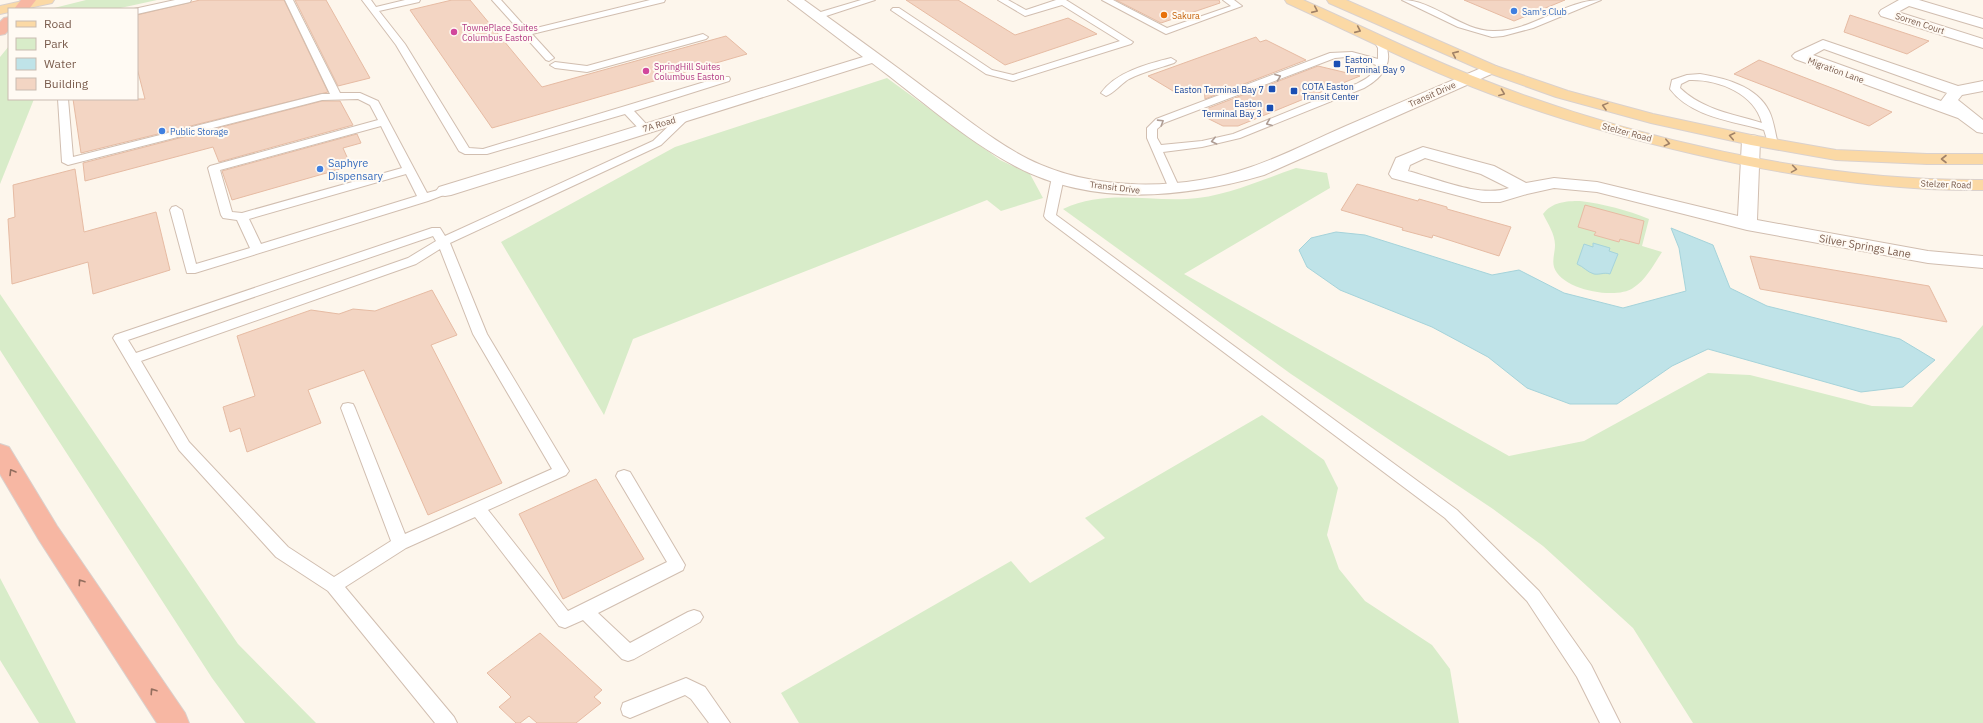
<svg xmlns="http://www.w3.org/2000/svg" width="1983" height="723" font-family="'IBM Plex Sans',sans-serif">
<style>
.green{fill:#d8ecc9}
.water{fill:#bfe3e8;stroke:#a5d3da}
.building{fill:#f3d5c3;stroke:#e6bba3}
.lines{fill:none;stroke-linecap:round;stroke-linejoin:round}
.service-casing{stroke:#d1beb0;stroke-width:2}
.minor-casing{stroke:#d1beb0;stroke-width:2}
.primary-casing{stroke:#dad1cd;stroke-width:2}
.motorway-casing{stroke:#dad1cd;stroke-width:2}
.service{fill:#fff;fill-rule:evenodd}
.minor{fill:#fff;fill-rule:evenodd}
.primary{fill:#fbd9a5;fill-rule:evenodd}
.motorway{fill:#f7b7a3;fill-rule:evenodd}
.oneway{stroke:#a18267}
.oneway2{stroke:#af9d94}
.oneway3{stroke:#936e5e}
.shop-dot{fill:#3f7fe0;stroke:#fffaf3;stroke-width:1.5}
.food-dot{fill:#e8710a;stroke:#fffaf3;stroke-width:1.5}
.hotel-dot{fill:#d1479c;stroke:#fffaf3;stroke-width:1.5}
.transit-dot{fill:#1a4fb4;stroke:#fffaf3;stroke-width:1.5}
.labels{text-anchor:middle;dominant-baseline:central;stroke-width:4;stroke-linejoin:round;paint-order:stroke}
.far-shop-label{font-size:9px;fill:#366cbe;stroke:#fffaf3;text-anchor:start}
.far-food-label{font-size:9px;fill:#c56008;stroke:#fffaf3;text-anchor:start}
.far-street-label{font-size:9px;fill:#7a5c4d;stroke:#fffaf3}
.far-hotel-label{font-size:9px;fill:#b23c85;stroke:#fffaf3;text-anchor:start}
.far-transit-label{font-size:9px;fill:#164399;stroke:#fffaf3;text-anchor:start}
.shop-label{font-size:11px;fill:#366cbe;stroke:#fffaf3;text-anchor:start}
.street-label{font-size:11px;fill:#7a5c4d;stroke:#fffaf3}
</style>
<rect width="100%" height="100%" fill="#fdf6ec"/>
<path class="green" d="M86,0H157L116,9H50Z
M9,46V99H34L0,184V57Z
M887,78L1000,160L1030,174L1043,198L1001,211L987,200L633,339L604,415L501,242L675,147Z
M1296,168L1327,173L1330,188L1184,274L1509,456L1584,441L1708,373L1750,375L1872,406L1912,407L1983,325V723H1693L1633,628L1543,546L1493,509L1291,374L1063,209C1104,190 1143,201 1187,199C1224,197 1261,180 1296,168Z
M1580,201C1604,204 1627,210 1649,219L1642,246L1662,252C1654,264 1646,280 1633,288C1616,300 1561,290 1554,267C1552,260 1555,252 1555,245C1555,234 1548,224 1543,214C1552,202 1566,201 1580,201Z
M0,294L238,644L316,723H245L212,678L0,350Z
M1262,415L1324,460L1338,488L1327,535L1339,569L1365,601L1432,645L1450,669L1459,723H799L781,693L1011,561L1030,583L1105,538L1085,518Z
M0,578L76,723H39L0,660Z"/>
<path class="water" d="M1671,228L1713,245L1730,288L1767,306L1900,339L1935,360L1903,387L1861,392L1708,349L1672,366L1617,404H1570L1527,388L1488,357L1432,327L1340,290L1307,267L1299,250L1311,238L1336,232L1365,235L1492,275L1519,270L1564,293L1623,308L1686,291L1679,248Z
M1593,243L1610,248L1609,251L1618,254L1610,274C1604,272 1600,275 1594,274C1587,272 1584,267 1577,264L1584,244L1593,247Z"/>
<path class="building" d="M200,0H284L328,92L81,153L73,99H145L137,68V15Z
M295,0H326L370,78L338,86Z
M452,0H470L542,87L726,36L747,54L492,128L410,10Z
M906,0H958L1015,35L1068,18L1097,34L1005,65Z
M1116,0H1219L1220,3L1161,23Z
M1464,0H1565L1514,21Z
M1850,15L1929,41L1907,54L1844,32Z
M1256,37L1260,42L1266,40L1306,60L1205,99L1204,87L1188,93L1179,88L1173,91L1148,76Z
M1759,60L1837,90L1892,112L1869,126L1734,74Z
M1318,66L1360,76L1238,126H1223L1207,118L1206,109Z
M322,101H340L353,125L219,162L213,147L85,181L83,163Z
M357,134L361,143L343,148L351,166L232,200L222,171Z
M75,169L84,232L156,212L170,270L93,294L88,262L12,284L8,219L15,217L13,185Z
M1357,184L1418,201L1419,199L1447,207V209L1511,227L1499,256L1433,235L1432,238L1402,230L1403,228L1341,210Z
M1585,205L1644,221L1639,244L1620,239L1619,242L1594,235L1596,232L1578,227Z
M1750,256L1929,286L1947,322L1760,289Z
M432,290L457,335L431,345L502,483L428,515L364,370L308,390L321,423L247,452L240,428L230,432L223,407L255,396L237,336L311,310L339,314L353,309L375,311Z
M596,479L644,559L563,599L519,514Z
M540,633L602,690L594,697L601,703L576,723H537L529,716L520,723H516L499,707L511,697L487,673Z"/>
<g class="lines">
<g class="service-casing">
<path id="service" d="M175,0H191L190,2L137,14V9H134Z
M285,0H293L340,93H360L378,101L427,193L445,188L451,191L449,193L428,201L195,273H187L170,210L172,207L176,206L182,210L196,264L250,248L237,220L223,218L221,215L208,168L210,166L378,120L370,105L358,99L322,100L68,165L62,162L58,99H68L73,157L322,94H330ZM381,126L402,168L242,213L232,212L220,170ZM406,174L417,196L261,244L249,219Z
M362,0H371L376,7L405,0H420L419,2L379,11L405,44L469,148L483,149L721,77H729L730,79L729,81L634,111L649,127L650,129L649,131H641L625,114L487,154H465L459,151L396,45Z
M492,0H501L528,30L650,0H665L664,2L532,34L554,58L549,61L546,60Z
M861,0H875L820,18L817,19L812,16L814,14Z
M998,0H1008L1026,10L1056,0H1066L1133,42L1131,44L1013,81L986,74L891,10L893,8H899L992,70L1013,75L1120,41L1062,5L1025,16Z
M1102,0H1113L1167,28L1231,6L1223,0H1234L1242,6L1166,34Z
M1402,0C1434,0 1461,31 1493,31C1532,32 1564,0 1601,0L1533,28L1503,36L1492,37L1458,27Z
M703,34L708,37L706,39L587,72L555,68L550,65L555,62L587,66Z
M1378,36L1381,37C1397,60 1384,77 1364,88L1240,138L1202,147L1163,152L1180,189L1174,192L1170,191L1147,138V128L1156,119L1330,53L1352,52L1378,59V48L1373,39ZM1346,57L1360,59L1376,65C1373,76 1366,79 1356,84L1233,134L1202,141L1161,145L1157,138V129L1164,123L1335,58Z
M1171,58L1176,61L1174,63C1159,68 1143,72 1129,79C1122,83 1113,94 1106,96L1101,93C1116,72 1147,64 1171,58Z
M1700,74C1724,78 1757,86 1769,111C1774,121 1775,133 1778,144L1777,146H1769L1764,130C1733,121 1691,117 1670,89L1672,80L1687,75ZM1689,80C1718,79 1754,93 1762,123C1733,114 1703,110 1680,88L1681,84Z
M683,115L688,118L687,120L661,145L450,243L487,334L569,471L566,475L488,510L568,611L667,562L616,476L618,472L624,470L630,472L685,565L683,570L598,613L630,643L688,612L694,610L700,612L703,617L700,622L634,659L628,661L622,659L583,620L565,628L559,626L475,517L406,548L345,587L454,717L457,723H435L328,591L276,557L179,450L113,338L115,335L432,228H440L445,236L653,141L679,116ZM433,236L436,241L408,258L136,353L128,340ZM440,249L473,334L552,469L405,534L355,408L353,404L348,403L343,404L341,408L391,541L334,577L288,547L189,442L141,361L416,264Z
M1058,174L1064,177L1056,215L1457,510L1539,591L1591,665L1620,723H1600L1577,677L1527,601L1445,518L1046,219L1044,216L1052,177Z
M686,678L705,687L730,723H709L691,699L685,695L630,718L623,715L621,709L623,703Z"/>
</g>
<g class="minor-casing">
<path id="minor" d="M788,0H804C846,30 889,61 930,92C962,115 993,141 1028,159C1094,192 1182,191 1251,167C1283,156 1314,140 1346,126C1392,106 1439,86 1486,66H1496L1499,69L1496,72L1264,175C1184,198 1092,207 1015,166C964,139 919,98 872,63L451,195L445,196L439,195L436,191L439,187L863,57Z
M1899,0H1919L1983,19V28L1909,6L1898,12L1983,39V48L1881,16L1879,13L1881,10Z
M1823,40L1958,86L1983,81V91L1962,95L1958,100L1983,120V133L1977,132L1958,118L1795,59L1792,56L1795,53ZM1824,49L1947,93L1941,101L1813,55Z
M1751,135L1757,136L1760,140L1757,220L1928,251L1983,256V268L1928,263L1747,230L1597,192L1554,188L1527,194L1500,202H1482L1392,178L1389,174L1396,158L1423,147L1494,166L1526,183L1554,178L1597,182L1738,216L1742,140L1745,136ZM1425,158L1481,174L1509,188C1480,198 1438,179 1408,171L1410,165Z"/>
</g>
<g class="primary-casing">
<path id="primary" d="M27,0H54L52,3L24,9H9V12L0,14V6Z
M1285,0H1303C1360,25 1415,53 1473,76C1629,138 1814,181 1983,180V190C1885,191 1789,176 1694,154C1625,138 1557,119 1491,94C1421,68 1355,34 1287,3Z
M1327,0H1346L1496,66L1568,91L1653,114L1751,135L1836,150L1927,154H1983V164H1927L1836,160L1751,145L1651,123L1556,97L1486,72L1329,3Z"/>
</g>
<g class="motorway-casing">
<path id="motorway" d="M21,0H36L29,9H14Z
M9,17V30L5,34L0,35V22L4,18Z
M0,444L9,447L57,526L185,713L189,723H157L39,540L0,474Z"/>
</g>
<use href="#service" class="service"/>
<use href="#minor" class="minor"/>
<use href="#primary" class="primary"/>
<use href="#motorway" class="motorway"/>
</g>
<defs><path id="oneway-chevron" d="M-2-3.5L2.5 0L-2 3.5" fill="none" stroke-width="1.6" stroke-linecap="round" stroke-linejoin="round"/></defs>
<g class="oneway">
<use href="#oneway-chevron" transform="translate(1315 10) rotate(24)"/>
<use href="#oneway-chevron" transform="translate(1358 30) rotate(24)"/>
<use href="#oneway-chevron" transform="translate(1455 54) rotate(-156)"/>
<use href="#oneway-chevron" transform="translate(1502 93) rotate(21)"/>
<use href="#oneway-chevron" transform="translate(1605 106) rotate(-165)"/>
<use href="#oneway-chevron" transform="translate(1732 136) rotate(-168)"/>
<use href="#oneway-chevron" transform="translate(1667 143) rotate(13)"/>
<use href="#oneway-chevron" transform="translate(1944 159) rotate(180)"/>
<use href="#oneway-chevron" transform="translate(1794 169) rotate(9)"/>
</g>
<g class="oneway2">
<use href="#oneway-chevron" transform="translate(1278 77) rotate(-21)"/>
<use href="#oneway-chevron" transform="translate(1161 122) rotate(-32)"/>
<use href="#oneway-chevron" transform="translate(1269 123) rotate(158)"/>
<use href="#oneway-chevron" transform="translate(1214 141) rotate(167)"/>
</g>
<g class="oneway3">
<use href="#oneway-chevron" transform="translate(12 472) rotate(-121)"/>
<use href="#oneway-chevron" transform="translate(81 582) rotate(-124)"/>
<use href="#oneway-chevron" transform="translate(153 691) rotate(-124)"/>
</g>
<g class="shop-dot">
<circle cx="1514" cy="11" r="4"/>
<circle cx="162" cy="131" r="4"/>
<circle cx="320" cy="169" r="4"/>
</g>
<circle class="food-dot" cx="1164" cy="15" r="4"/>
<g class="hotel-dot">
<circle cx="454" cy="32" r="4"/>
<circle cx="646" cy="71" r="4"/>
</g>
<g class="transit-dot">
<rect x="1333" y="60" width="8" height="8" rx="2"/>
<rect x="1268" y="85" width="8" height="8" rx="2"/>
<rect x="1290" y="87" width="8" height="8" rx="2"/>
<rect x="1266" y="104" width="8" height="8" rx="2"/>
</g>
<g class="labels">
<g class="far-shop-label">
<text x="1522" y="11">Sam's Club</text>
<text x="170" y="131">Public Storage</text>
</g>
<g class="far-food-label">
<text x="1172" y="15">Sakura</text>
</g>
<g class="far-street-label">
<text transform="translate(1920 23) rotate(18)">Sorren Court</text>
<text transform="translate(1836 70) rotate(20)">Migration Lane</text>
<text transform="translate(1432 94) rotate(-24)">Transit Drive</text>
<text transform="translate(659 124) rotate(-17)">7A Road</text>
<text transform="translate(1627 132) rotate(15)">Stelzer Road</text>
<text transform="translate(1946 184) rotate(2)">Stelzer Road</text>
<text transform="translate(1115 187) rotate(7)">Transit Drive</text>
</g>
<g class="far-hotel-label">
<text x="462" y="27">TownePlace Suites<tspan x="462" dy="10">Columbus Easton</tspan></text>
<text x="654" y="66">SpringHill Suites<tspan x="654" dy="10">Columbus Easton</tspan></text>
</g>
<g class="far-transit-label">
<text x="1345" y="59">Easton<tspan x="1345" dy="10">Terminal Bay 9</tspan></text>
<text x="1302" y="86">COTA Easton<tspan x="1302" dy="10">Transit Center</tspan></text>
<text x="1264" y="89" text-anchor="end">Easton Terminal Bay 7</text>
<text x="1262" y="103" text-anchor="end">Easton<tspan x="1262" dy="10">Terminal Bay 3</tspan></text>
</g>
<g class="shop-label">
<text x="328" y="163">Saphyre<tspan x="328" dy="13">Dispensary</tspan></text>
</g>
<g class="street-label">
<text transform="translate(1865 246) rotate(10)">Silver Springs Lane</text>
</g>
</g>
<rect x="8" y="8" width="130" height="92" fill="#fffaf3" stroke="#cabbb1"/>
<rect x="16" y="21" width="20" height="6" fill="#fbd9a5" stroke="#cabbb1"/>
<text x="44" y="28" font-size="12" fill="#7a5c4d">Road</text>
<rect x="16" y="38" width="20" height="12" fill="#d8ecc9" stroke="#cabbb1"/>
<text x="44" y="48" font-size="12" fill="#7a5c4d">Park</text>
<rect x="16" y="58" width="20" height="12" fill="#bfe3e8" stroke="#cabbb1"/>
<text x="44" y="68" font-size="12" fill="#7a5c4d">Water</text>
<rect x="16" y="78" width="20" height="12" fill="#f3d5c3" stroke="#cabbb1"/>
<text x="44" y="88" font-size="12" fill="#7a5c4d">Building</text>
</svg>
